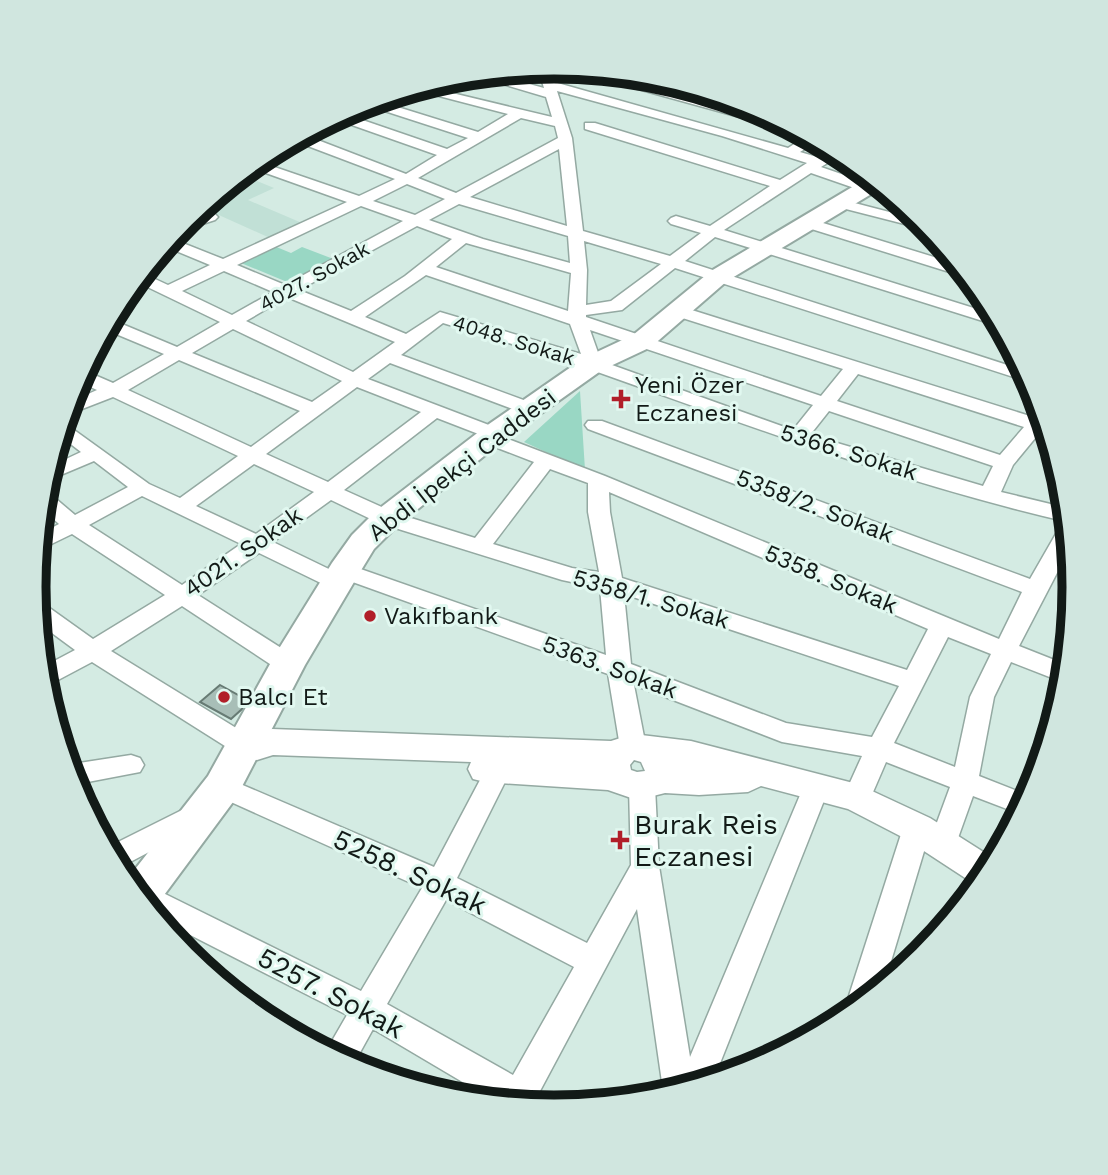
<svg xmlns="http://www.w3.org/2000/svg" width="1108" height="1175" font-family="'Work Sans',sans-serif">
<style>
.built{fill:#c1e0d6}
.green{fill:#99d7c4}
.building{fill:#a8beb7;stroke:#677b74;stroke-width:2}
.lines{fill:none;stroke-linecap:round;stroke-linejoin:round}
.minor-casing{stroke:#94a9a2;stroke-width:3}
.tertiary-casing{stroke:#94a9a2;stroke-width:3}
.secondary-casing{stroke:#94a9a2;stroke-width:4}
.minor{fill:#fff;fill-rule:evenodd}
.tertiary{fill:#fff;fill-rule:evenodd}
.secondary{fill:#fff;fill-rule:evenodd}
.poi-dot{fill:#b11f29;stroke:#e1f8f0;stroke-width:2.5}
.labels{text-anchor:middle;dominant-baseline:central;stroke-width:6;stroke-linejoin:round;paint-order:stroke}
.far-street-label{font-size:21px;fill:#121a17;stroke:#e1f8f0}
.poi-label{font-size:24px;fill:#121a17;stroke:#e1f8f0;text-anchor:start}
.street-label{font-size:24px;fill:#121a17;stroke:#e1f8f0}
.near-poi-label{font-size:28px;fill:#121a17;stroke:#e1f8f0;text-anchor:start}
.near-street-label{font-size:28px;fill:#121a17;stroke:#e1f8f0}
.rim{fill:none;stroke:#121a17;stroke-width:9}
</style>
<rect width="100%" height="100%" fill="#d4ebe3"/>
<path class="built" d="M252,179L274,188L248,200L302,223L270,238L201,207L218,193Z"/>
<path class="green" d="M274,246L291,253L302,247L336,260L292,284L241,263Z
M580,391L585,470L524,442Z"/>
<path class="building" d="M220,685L247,700L242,709L231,719L200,702Z"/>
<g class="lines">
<g class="minor-casing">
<path id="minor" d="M550,67L554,82L788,148L808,135L818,141L800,152L817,157L832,148L842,154L821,167L873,185L875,188L873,191H863L811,173L724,230L996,315L1002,327L715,237L685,261L1026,371L1032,383L675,268L622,310L586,315V317L821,396L843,369L673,315L670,311L673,307L679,306L1033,417L1042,411L1046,425L1013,465L1001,492L1067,508L1068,522C904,484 747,425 589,369C541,352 491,338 443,323L401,355L537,405L540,409L537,413H523L390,363L368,379L502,430L505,434L503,437L605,476L999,639L1022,592L588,429L585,425L588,421H602L1030,579L1061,525L1068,523L1071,546L1019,646L1067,665L1065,683L1011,662L994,697L979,776L1030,796L1020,814L973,796L953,852L943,855L933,852L929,844L950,787L886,762L867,806L857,809L847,806L843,798L862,756L782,742L634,685L646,747L642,754L633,757L624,754L620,747L608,674L347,580L345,587L337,590L329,587L259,553L198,595L297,658L300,664L297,670L288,673L279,670L182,606L111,651L254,739L258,746L254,753L245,756L236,753L92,662L43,688L41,668L75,650L37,622L35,602L44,604L93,639L165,595L72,534L37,551L38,535L59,524L41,508L43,492L49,493L75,515L128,487L94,461L44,482L49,467L81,452L59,435L63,422L149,484L180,498L238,456L113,397L64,416L68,403L97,390L77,381L83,370L113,383L164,354L104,329L110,319L177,347L220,322L135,281L142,273L168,285L210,265L164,246L170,238L223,259L347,202L249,167L257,161L359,196L395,179L292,140L302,134L406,174L437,155L332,118L342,113L447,149L468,138L363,104L375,100L478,132L508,114L412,89L423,86L552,117L546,97L472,75L489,73L544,88L538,68ZM557,91L722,136L807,163L780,180L595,123H585V129L770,186L710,226L676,216L671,218L668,221L671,224L701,233L670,256L583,231L572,138ZM521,118L555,126L558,138L456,193L418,178ZM559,149L567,226L470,197ZM407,184L445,199L415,215L373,201ZM459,204L568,236L570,263L483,239L429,220ZM361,206L403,221L285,285L237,265ZM417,226L452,239L405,276L351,311L299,290ZM584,241L661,264L611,301L586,305L587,270ZM466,243L571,273L568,311L436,267ZM224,271L273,292L232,315L182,291ZM426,275L570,324L581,354L440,312L406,334L365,317ZM287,297L395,342L353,372L246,321ZM233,329L342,381L312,402L192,353ZM590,330L813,405L793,430L790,429L601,361ZM179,360L300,411L251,447L128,390ZM858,374L1024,427L1000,455L837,401ZM357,387L421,412L328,482L266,454ZM829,411L993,466L983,486L810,435ZM437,418L481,435L479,438L482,442L534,462L475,538L395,513L344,490ZM254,464L314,492L256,534L196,506ZM550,469L588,483V512L599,572L572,568L493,544ZM609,492L928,629L907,670L622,578L610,512ZM142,496L241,544L182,585L89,525ZM331,500L379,523L562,580L600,588L606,655L352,566L344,564L336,566L333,571L273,542ZM624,594L899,686L872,737L786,723L631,664ZM948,637L991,654L970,697L955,767L894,743Z
M562,68L592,70L759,114L761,117L754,121Z
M843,200L924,221L932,231L838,207L836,204Z
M210,212L215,214L218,217L215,220L175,233L184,221Z
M810,219L960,265L969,276L959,275L805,227L802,224L805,221Z
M131,755L140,758L144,765L140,772L72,785L66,765Z
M498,760L507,763L511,770L457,878L587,943L631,865L629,787L633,780L642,776L651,780L655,787L659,866L690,1057L803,788L807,781L816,777L825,781L829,788L713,1081L664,1096L637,909L532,1106L498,1103L373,1029L352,1067L325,1053L347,1015L153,916L129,886L139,883L149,886L361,991L422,888L213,794L209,787L213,780L222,776L231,780L434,867L489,763ZM446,900L574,967L513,1075L387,1004Z
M192,805L202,808L206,816L202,824L117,869L106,848Z
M917,817L927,820L931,828L883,988L851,1014L846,1005L903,828L907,820Z"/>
</g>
<g class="tertiary-casing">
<path id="tertiary" d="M272,729L611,741L633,734L691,741L857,784L930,818L996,860L979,887L904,838L848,809L761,786L748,792L699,795L665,793L637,800L608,790L485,782L473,779L468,769L471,762L273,755L257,760L233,755L228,746L233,737ZM634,760L641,762L645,771L637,772L631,770L630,765Z"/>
</g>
<g class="secondary-casing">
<path id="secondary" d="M869,177L883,187L727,281L651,347L602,370L509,436L398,525L374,549L360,572L305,665L236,798L153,910L149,911L125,882L208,776L275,655L332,563L352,535L376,511L489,424L584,358L633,335L711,271Z"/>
</g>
<use href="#minor" class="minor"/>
<use href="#tertiary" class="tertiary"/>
<use href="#secondary" class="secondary"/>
</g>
<g class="poi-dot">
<path d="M617.5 388.5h7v7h7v7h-7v7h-7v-7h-7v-7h7z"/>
<circle cx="370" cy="616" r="7"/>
<circle cx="224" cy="697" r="7"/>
<path d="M616.5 829.5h7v7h7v7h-7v7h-7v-7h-7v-7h7z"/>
</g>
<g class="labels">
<g class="far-street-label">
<text transform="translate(314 276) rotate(-29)">4027. Sokak</text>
<text transform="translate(514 340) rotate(17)">4048. Sokak</text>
</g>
<g class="poi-label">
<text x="635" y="385">Yeni Özer<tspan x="635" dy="28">Eczanesi</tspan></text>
<text x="384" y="616">Vakıfbank</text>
<text x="238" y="697">Balcı Et</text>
</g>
<g class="street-label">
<text transform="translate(849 452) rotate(17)">5366. Sokak</text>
<text transform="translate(462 465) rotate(-38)">Abdi İpekçi Caddesi</text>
<text transform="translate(815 506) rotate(21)">5358/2. Sokak</text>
<text transform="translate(243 552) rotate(-35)">4021. Sokak</text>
<text transform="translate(831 579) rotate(23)">5358. Sokak</text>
<text transform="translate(651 599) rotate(16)">5358/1. Sokak</text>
<text transform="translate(610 667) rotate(20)">5363. Sokak</text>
</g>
<g class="near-poi-label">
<text x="634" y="824">Burak Reis<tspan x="634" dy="32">Eczanesi</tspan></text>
</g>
<g class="near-street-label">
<text transform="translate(410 872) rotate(25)">5258. Sokak</text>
<text transform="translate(331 993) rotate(28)">5257. Sokak</text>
</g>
</g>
<path d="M0 0H1108V1175H0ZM46 587a508 508 0 1 1 1016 0a508 508 0 1 1-1016 0Z" fill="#d0e6df" fill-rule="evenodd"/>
<path class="rim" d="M46 587a508 508 0 1 1 1016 0a508 508 0 1 1-1016 0Z"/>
</svg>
